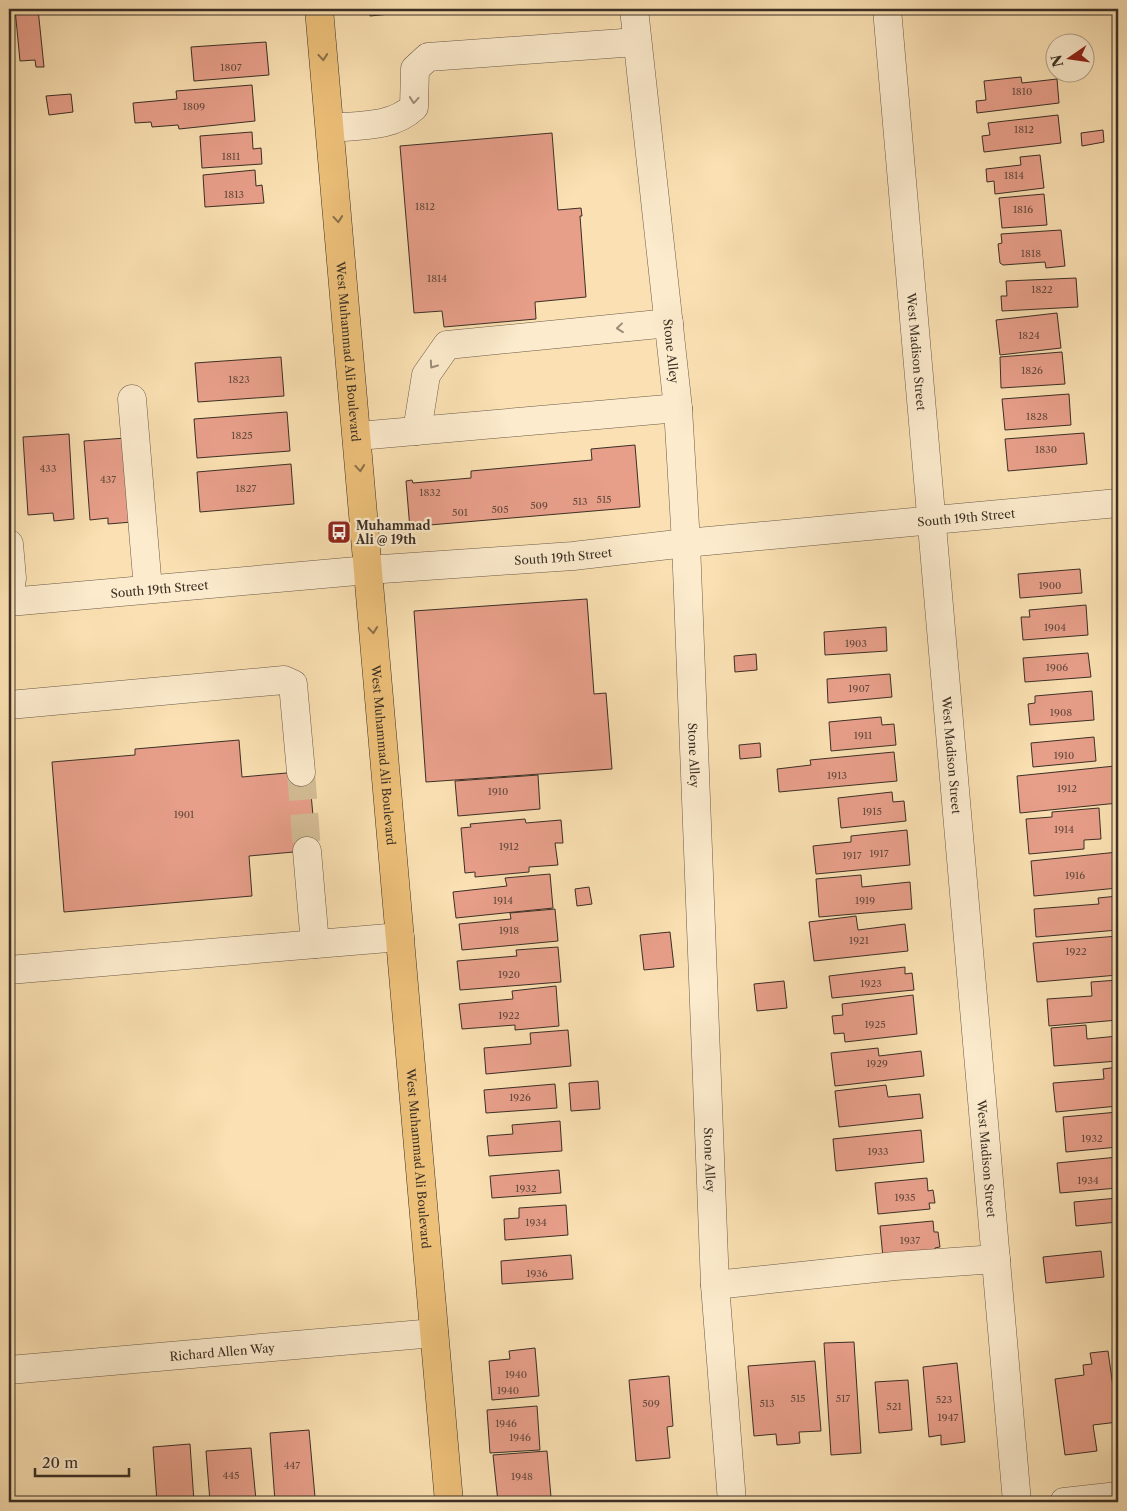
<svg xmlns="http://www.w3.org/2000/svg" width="1127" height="1511" font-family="'Libre Caslon Text',serif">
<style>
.building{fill:#e89f8a;stroke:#3b2f25}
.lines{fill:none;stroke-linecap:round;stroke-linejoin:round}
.minor-tunnel{stroke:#d4bd96;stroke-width:28;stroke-dasharray:28 14;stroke-linecap:butt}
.minor-casing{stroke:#6b5b48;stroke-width:29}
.major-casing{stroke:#3b2f25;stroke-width:29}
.minor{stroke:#fcebcd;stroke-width:28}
.major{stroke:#edc079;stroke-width:28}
.oneway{stroke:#8b704b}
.oneway2{stroke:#9c8d79}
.labels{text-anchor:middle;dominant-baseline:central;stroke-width:4.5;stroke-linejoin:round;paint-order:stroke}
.number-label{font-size:10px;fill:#664b3e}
.street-label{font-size:12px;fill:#3b2f25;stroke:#fcebcd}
.poi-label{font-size:12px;font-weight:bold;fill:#3b2f25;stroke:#fcebcd;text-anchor:start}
</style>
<rect width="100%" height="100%" fill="#fae0b2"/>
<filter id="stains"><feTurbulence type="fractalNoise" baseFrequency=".004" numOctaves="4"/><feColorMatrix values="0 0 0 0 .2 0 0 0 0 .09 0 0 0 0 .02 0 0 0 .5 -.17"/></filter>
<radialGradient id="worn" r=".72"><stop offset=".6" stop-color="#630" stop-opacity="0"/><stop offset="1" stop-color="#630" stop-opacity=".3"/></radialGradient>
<path class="building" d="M15,9H38L44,67H36L35,60L20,61Z
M370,9H441L370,16Z
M662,9H697V10L663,13Z
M9,38L11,67H9Z
M266,42L269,75L194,81L191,47Z
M1021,77L1022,83L1057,79L1059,103L977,113L976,101L986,100L984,81Z
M252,85L255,121L179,129L178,125L152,127L151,122L135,123L133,103L177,99L176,91Z
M71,94L73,112L49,115L46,96Z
M1058,115L1061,143L984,152L982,136L990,135L988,123Z
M1103,130L1104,142L1082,146L1081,133Z
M252,132L253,149L261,148L262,164L202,168L200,136Z
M552,133L558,210L581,208L582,216H580L586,297L535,302L536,319L444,327L442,311L414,313L400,146Z
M1040,155L1044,188L995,194L994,181L987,182L986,169L1021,165L1020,157Z
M255,170L256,186L262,185L264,203L205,207L203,175Z
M1044,194L1047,225L1002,228L999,198Z
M1061,230L1065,266L1046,268L1045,262L1003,265L1000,263L998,244L1002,243L1001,234Z
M1076,278L1078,307L1002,311L1001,296H1007L1006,281Z
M1057,313L1061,348L1000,355L996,320Z
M1062,352L1065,384L1001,388L1000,357Z
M281,357L284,396L198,402L195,363Z
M1069,394L1071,425L1005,430L1002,399Z
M287,412L290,451L197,458L194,419Z
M1084,433L1087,464L1008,471L1005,439Z
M69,434L74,519L54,521L53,513L28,515L23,437Z
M126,438L132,522L108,524V518L90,520L84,441Z
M635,445L640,507L418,526V528L410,529L406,481L412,480L413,483L471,478V471L592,460L591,449Z
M291,464L294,504L200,512L197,472Z
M1080,569L1082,593L1020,598L1018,574Z
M587,599L594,694L606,693L612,769L426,782L414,611Z
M1086,605L1088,635L1023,640L1021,617H1030L1029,610Z
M886,627L887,651L825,655L824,632Z
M1088,653L1091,677L1025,682L1023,658Z
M756,654L757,670L735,672L734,656Z
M890,674L892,697L828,703L827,679Z
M1092,691L1094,720L1030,725L1028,704L1035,703V696Z
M881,717L882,725L894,724L896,745L831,751L829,722Z
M1094,737L1096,761L1033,767L1031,743Z
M239,740L242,777L309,771L316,850L249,856L252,896L64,912L52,762L135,755V749Z
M760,743L761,757L740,759L739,745Z
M894,752L897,781L779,792L777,769L811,765L810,760Z
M1115,766L1118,803L1020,813L1017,776Z
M538,775L540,809L458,816L455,781Z
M892,792L893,802L904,801L906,821L841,828L838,798Z
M1099,808L1101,839L1084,840V849L1029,854L1026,819L1052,817V812Z
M525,819L526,823L561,820L563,843H555L558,865L529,867V872L475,877V872L465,873L461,828L471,827L470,824Z
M907,830L910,865L816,874L813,846L851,842V836Z
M1118,852V888L1034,896L1031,861Z
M550,874L553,908L456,918L453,892L507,886L505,878Z
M861,875L862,887L910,882L912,909L819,917L816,879Z
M589,887L592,904L577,906L575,889Z
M1118,896V930L1036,937L1034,909L1099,904L1098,898Z
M555,909L558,941L462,950L459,924L511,919L510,913Z
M856,916L858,930L905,924L908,951L814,961L809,922Z
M670,932L674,967L644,970L640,935Z
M1118,936V975L1037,982L1033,943Z
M558,947L561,982L460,990L457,961L517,956L516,950Z
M905,967V974L912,973L914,990L832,998L829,976Z
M1118,980V1020L1049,1026L1047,999L1092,996L1091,982Z
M784,981L787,1008L757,1011L754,984Z
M556,986L559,1026L515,1030V1025L462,1029L459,1004L513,999L512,991Z
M913,995L917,1034L845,1042L844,1033L834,1034L832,1016L843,1015L842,1004Z
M1086,1025L1087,1039L1118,1036V1061L1054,1066L1051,1028Z
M568,1030L571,1066L486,1074L484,1048L531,1044L530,1033Z
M878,1048L879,1056L921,1051L924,1076L835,1086L831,1053Z
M1118,1067V1106L1056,1112L1053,1083L1104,1079L1103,1069Z
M598,1081L600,1109L571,1111L569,1083Z
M555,1084L557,1108L486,1113L484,1090Z
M886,1085L888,1097L920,1094L923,1118L839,1127L835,1091Z
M1118,1112V1147L1066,1152L1063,1117Z
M560,1121L562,1151L489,1156L487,1136L513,1134L512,1125Z
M921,1130L924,1162L836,1171L833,1139Z
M1118,1157V1188L1060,1193L1057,1163Z
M559,1170L561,1193L492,1198L490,1176Z
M927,1178L928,1191L933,1190L935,1203H929L930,1209L878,1214L875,1183Z
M1118,1198V1222L1076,1226L1074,1202Z
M566,1205L568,1235L505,1240L504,1219L519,1218V1208Z
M933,1221L934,1232H938L940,1247L935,1248L936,1253L883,1258L880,1226Z
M1101,1251L1104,1277L1046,1283L1043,1257Z
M571,1255L573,1279L502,1284L501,1261Z
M854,1342L861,1453L831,1455L824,1343Z
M535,1348L539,1396L492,1400L489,1361L510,1359L509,1351Z
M1108,1351L1118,1422L1093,1425L1097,1451L1065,1455L1055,1379L1084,1375L1083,1365L1092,1364L1090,1353Z
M815,1361L821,1431L799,1432L800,1443L791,1444L777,1445L776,1434L754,1436L748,1366Z
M957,1363L965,1442L941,1445V1435L929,1437L923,1367Z
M669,1376L673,1426L667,1427L670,1458L636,1461L629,1380Z
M908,1380L912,1430L879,1433L875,1382Z
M537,1406L540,1450L490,1453L487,1410Z
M309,1430L315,1497L300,1498L301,1502H275L270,1433Z
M190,1444L194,1502H157L153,1447Z
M251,1448L256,1500L210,1502L206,1451Z
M547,1451L551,1497L498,1502L493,1455Z"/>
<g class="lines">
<path class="minor-tunnel" d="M301,772L307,851"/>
<g class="minor-casing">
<g id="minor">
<path id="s1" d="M634,9L678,408L686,543L715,1285L732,1502"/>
<path id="s2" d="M887,9L1017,1502"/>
<path d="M330,128C359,125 392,128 414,107L415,69L428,57L637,42"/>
<path d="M132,399L148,589"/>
<path d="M417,431L426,375L447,345L669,323"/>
<path d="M358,436L678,408"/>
<path d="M9,544L12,578L9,598"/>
<path id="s3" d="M9,602L368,570L573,556L686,543L1118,503"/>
<path d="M9,705L284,680L293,684L301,772"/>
<path d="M307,851L315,944"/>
<path d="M9,970L400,937"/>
<path d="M715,1285L895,1266L996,1259"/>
<path id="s4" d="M9,1370L434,1333"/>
<path d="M1064,1502L1118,1496"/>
</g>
</g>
<g class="major-casing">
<g id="major">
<path id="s5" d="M319,9L449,1502"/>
</g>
</g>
<use href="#minor" class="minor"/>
<use href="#major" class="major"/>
</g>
<defs><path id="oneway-chevron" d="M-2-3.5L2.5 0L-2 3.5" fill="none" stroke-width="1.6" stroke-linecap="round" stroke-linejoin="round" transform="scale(1.25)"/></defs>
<g class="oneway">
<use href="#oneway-chevron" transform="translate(323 57) rotate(85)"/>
<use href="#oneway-chevron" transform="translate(338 219) rotate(85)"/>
<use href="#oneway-chevron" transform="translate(360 468) rotate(85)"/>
<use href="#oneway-chevron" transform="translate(373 630) rotate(85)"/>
</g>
<g class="oneway2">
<use href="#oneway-chevron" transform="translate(414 100) rotate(95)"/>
<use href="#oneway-chevron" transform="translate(620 328) rotate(174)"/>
<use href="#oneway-chevron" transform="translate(433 365) rotate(125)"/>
</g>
<defs>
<g id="bus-square" transform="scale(1.25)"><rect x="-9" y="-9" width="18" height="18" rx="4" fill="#8f2418" stroke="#fcebcd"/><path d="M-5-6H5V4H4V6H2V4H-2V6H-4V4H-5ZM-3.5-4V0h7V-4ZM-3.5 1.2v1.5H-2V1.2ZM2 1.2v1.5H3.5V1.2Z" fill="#fff"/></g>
</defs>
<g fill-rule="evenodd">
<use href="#bus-square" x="339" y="532"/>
</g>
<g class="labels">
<g class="number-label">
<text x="231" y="67">1807</text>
<text x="1022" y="91">1810</text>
<text x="194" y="106">1809</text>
<text x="1024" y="129">1812</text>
<text x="231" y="156">1811</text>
<text x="1014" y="175">1814</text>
<text x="234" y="194">1813</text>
<text x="425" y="206">1812</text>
<text x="1023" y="209">1816</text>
<text x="1031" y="253">1818</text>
<text x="437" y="278">1814</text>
<text x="1042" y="289">1822</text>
<text x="1029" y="335">1824</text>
<text x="1032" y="370">1826</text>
<text x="239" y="379">1823</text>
<text x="1037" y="416">1828</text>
<text x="242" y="435">1825</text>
<text x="1046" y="449">1830</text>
<text x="48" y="468">433</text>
<text x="108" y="479">437</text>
<text x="246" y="488">1827</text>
<text x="430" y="492">1832</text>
<text x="604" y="499">515</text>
<text x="580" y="501">513</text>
<text x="539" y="505">509</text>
<text x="500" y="509">505</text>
<text x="460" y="512">501</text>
<text x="1050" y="585">1900</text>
<text x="1055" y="627">1904</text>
<text x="856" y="643">1903</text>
<text x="1057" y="667">1906</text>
<text x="859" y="688">1907</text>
<text x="1061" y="712">1908</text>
<text x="863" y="735">1911</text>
<text x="1064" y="755">1910</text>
<text x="837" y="775">1913</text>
<text x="1067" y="788">1912</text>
<text x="498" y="791">1910</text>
<text x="872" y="811">1915</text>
<text x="184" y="814">1901</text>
<text x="1064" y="829">1914</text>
<text x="509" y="846">1912</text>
<text x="879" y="853">1917</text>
<text x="852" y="855">1917</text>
<text x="1075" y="875">1916</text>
<text x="503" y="900">1914</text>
<text x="865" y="900">1919</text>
<text x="509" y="930">1918</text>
<text x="859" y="940">1921</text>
<text x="1076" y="951">1922</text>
<text x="509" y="974">1920</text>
<text x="871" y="983">1923</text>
<text x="509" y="1015">1922</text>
<text x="875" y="1024">1925</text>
<text x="877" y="1063">1929</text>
<text x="520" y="1097">1926</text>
<text x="1092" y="1138">1932</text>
<text x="878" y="1151">1933</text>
<text x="1088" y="1180">1934</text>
<text x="526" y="1188">1932</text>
<text x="905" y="1197">1935</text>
<text x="536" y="1222">1934</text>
<text x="910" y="1240">1937</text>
<text x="537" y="1273">1936</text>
<text x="516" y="1374">1940</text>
<text x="508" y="1390">1940</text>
<text x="798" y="1398">515</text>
<text x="843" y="1398">517</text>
<text x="944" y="1399">523</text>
<text x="651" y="1403">509</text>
<text x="767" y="1403">513</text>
<text x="894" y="1406">521</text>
<text x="948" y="1417">1947</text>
<text x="506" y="1423">1946</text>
<text x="520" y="1437">1946</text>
<text x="292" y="1465">447</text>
<text x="231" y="1475">445</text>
<text x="522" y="1476">1948</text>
</g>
<g class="street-label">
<text stroke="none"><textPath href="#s1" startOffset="344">Stone Alley</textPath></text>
<text stroke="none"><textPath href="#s5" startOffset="344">West Muhammad Ali Boulevard</textPath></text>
<text stroke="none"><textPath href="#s2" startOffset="344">West Madison Street</textPath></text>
<text stroke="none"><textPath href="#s3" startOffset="961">South 19th Street</textPath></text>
<text stroke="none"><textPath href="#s3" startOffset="556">South 19th Street</textPath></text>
<text stroke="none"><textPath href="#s3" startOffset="151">South 19th Street</textPath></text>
<text stroke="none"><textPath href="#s5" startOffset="749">West Muhammad Ali Boulevard</textPath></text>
<text stroke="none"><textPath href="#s1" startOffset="749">Stone Alley</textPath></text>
<text stroke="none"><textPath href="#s2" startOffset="749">West Madison Street</textPath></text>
<text stroke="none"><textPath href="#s5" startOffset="1154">West Muhammad Ali Boulevard</textPath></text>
<text stroke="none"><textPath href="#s1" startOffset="1154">Stone Alley</textPath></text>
<text stroke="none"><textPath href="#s2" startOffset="1154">West Madison Street</textPath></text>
<text stroke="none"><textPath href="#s4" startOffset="214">Richard Allen Way</textPath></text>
</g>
<g class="poi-label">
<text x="356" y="525">Muhammad<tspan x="356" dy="14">Ali @ 19th</tspan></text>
</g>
</g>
<rect width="1127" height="1511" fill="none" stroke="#fae0b2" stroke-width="30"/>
<rect x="10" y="10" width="1107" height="1491" fill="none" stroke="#3b2f25" stroke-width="2.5"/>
<rect x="15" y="15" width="1097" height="1481" fill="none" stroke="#3b2f25"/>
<g transform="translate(1070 58) rotate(257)"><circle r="24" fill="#fcebcd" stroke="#afa08a"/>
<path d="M0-4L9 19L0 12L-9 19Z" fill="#8f2418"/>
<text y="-8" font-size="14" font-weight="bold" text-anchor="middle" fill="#3b2f25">N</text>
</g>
<path d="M35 1468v8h94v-8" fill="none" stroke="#3b2f25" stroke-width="2.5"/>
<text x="42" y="1468" font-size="15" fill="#3b2f25" stroke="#fcebcd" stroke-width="4" paint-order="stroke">20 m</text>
<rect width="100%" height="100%" filter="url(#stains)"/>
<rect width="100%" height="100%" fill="url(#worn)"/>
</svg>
